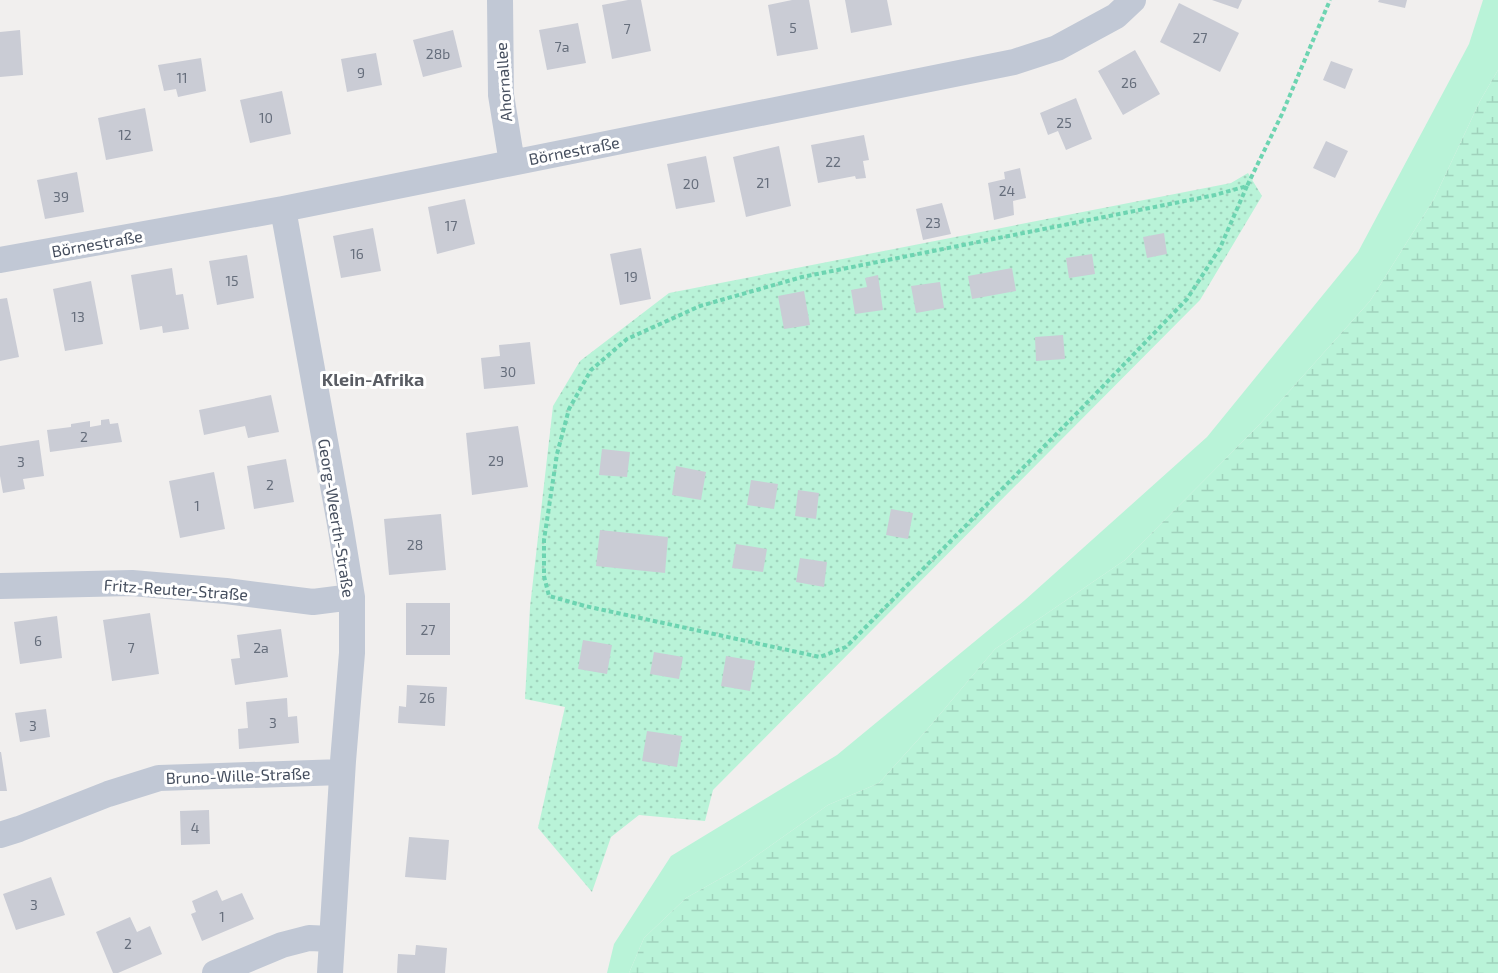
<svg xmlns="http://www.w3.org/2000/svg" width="1498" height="973" font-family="'Exo 2',sans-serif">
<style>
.grass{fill:#b9f3d8}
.wetland{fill:url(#wetland-marsh)}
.garden{fill:url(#garden-dots)}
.building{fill:#caccd5}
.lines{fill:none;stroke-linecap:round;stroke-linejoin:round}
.path{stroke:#6dd4b1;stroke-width:4;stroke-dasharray:4.5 3;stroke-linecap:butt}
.minor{stroke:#c1c8d5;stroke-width:26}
.labels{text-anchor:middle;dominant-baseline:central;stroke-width:6;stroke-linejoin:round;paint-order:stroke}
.number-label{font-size:14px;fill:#666e7c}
.street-label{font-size:16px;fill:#454e5e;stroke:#fff}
.neighbourhood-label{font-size:18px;font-weight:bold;fill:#5a5d64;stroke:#fff}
</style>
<defs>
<pattern id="wetland-marsh" width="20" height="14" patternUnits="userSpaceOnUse" patternTransform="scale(1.5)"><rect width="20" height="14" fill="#b9f3d8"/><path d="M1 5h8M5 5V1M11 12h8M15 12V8" fill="none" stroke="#a0d2bc"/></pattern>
<pattern id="garden-dots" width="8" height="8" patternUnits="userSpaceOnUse" patternTransform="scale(1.5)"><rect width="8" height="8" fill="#b9f3d8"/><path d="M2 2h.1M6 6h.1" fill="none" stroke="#a0d2bc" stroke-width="1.8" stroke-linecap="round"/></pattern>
</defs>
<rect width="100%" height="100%" fill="#f1efee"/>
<path class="grass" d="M1483,0H1498V70L1480,101L1434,199L1370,301L1259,425L1125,560L995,649L925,732L879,783L828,805L739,868L686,898L644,938L629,973H607L614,944L671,856L837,755L1025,600L1207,437L1358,252L1469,44Z"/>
<path class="wetland" d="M1498,70V973H629L644,938L686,898L739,868L828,805L879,783L925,732L995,649L1125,560L1259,425L1370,301L1434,199L1480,101Z"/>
<path class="garden" d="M1248,173L1262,196L1200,300L713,790L705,821L639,815L611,837L592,892L538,828L565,707L525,699L530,607L553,406L580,361L669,293L1231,183Z"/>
<path class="building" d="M628,0H641L651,51L612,59L602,5Z
M792,0H809L818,49L777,56L768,5Z
M845,0H887L892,25L851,33Z
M1212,0H1242L1238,9Z
M1379,0H1407L1405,8L1378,2Z
M1179,3L1239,33L1220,72L1160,42Z
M578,23L586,63L547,70L539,30Z
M20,30L23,75L0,77V32Z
M453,30L462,67L423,77L413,40Z
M1135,50L1160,94L1123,115L1098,71Z
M376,53L382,85L347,92L341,59Z
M201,58L206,91L178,97L176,89L164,91L158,65Z
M1331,61L1353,69L1345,89L1323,80Z
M282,91L291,134L250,143L240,100Z
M1076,98L1092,139L1066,150L1058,131L1048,135L1040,113Z
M145,108L153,151L106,160L98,118Z
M864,135L869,160L863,161L866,178L856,179L855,176L818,183L811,145Z
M1326,141L1348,151L1335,178L1313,168Z
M779,146L791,206L746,217L733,157Z
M706,156L715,202L676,209L667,164Z
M1020,168L1026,198L1013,201L1014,215L994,220L988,183L1005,179L1004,172Z
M77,172L84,212L45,219L37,180Z
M465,199L475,244L437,254L428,207Z
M942,203L951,234L923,240L916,209Z
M373,228L381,271L341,278L333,236Z
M1164,233L1167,254L1147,258L1143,237Z
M641,248L651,299L620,305L610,254Z
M1092,254L1095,274L1069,278L1066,258Z
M247,255L254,298L217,305L209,261Z
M172,268L176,295L183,294L189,329L163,333L162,326L140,330L131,275Z
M1012,268L1016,291L972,299L968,276Z
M878,275L883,310L855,314L851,290L867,287L865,278Z
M91,281L103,344L65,351L53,289Z
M940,282L944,308L916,313L911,286Z
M804,291L810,325L784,329L778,296Z
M7,298L19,357L0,361V299Z
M1063,335L1065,359L1036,361L1035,337Z
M530,342L535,384L484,389L481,358L500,356L499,345Z
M271,395L279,432L248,438L245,426L204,435L199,410Z
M109,419L110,424L118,423L122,442L50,452L47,430L71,427V424L90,421V427L101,425V420Z
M518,426L528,487L472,495L466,433Z
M39,440L44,476L23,479L25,489L3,493L0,476V446Z
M602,449L630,452L627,477L599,475Z
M286,459L294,502L254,509L247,466Z
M676,466L706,472L701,500L672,495Z
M214,472L225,529L180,538L169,481Z
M751,480L778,484L774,509L747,505Z
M798,490L819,493L816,519L795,516Z
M891,509L913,513L908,539L886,535Z
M441,514L446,570L389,575L384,519Z
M600,530L668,537L665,573L596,566Z
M736,544L767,549L763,572L732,568Z
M800,558L827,562L824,587L796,582Z
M406,603H450V655H406Z
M150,613L159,674L112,681L103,620Z
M57,616L62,658L20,664L14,622Z
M281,629L288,677L235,685L231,659L240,658L237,635Z
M583,640L612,645L607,674L578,669Z
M654,652L683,657L679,679L650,674Z
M726,656L755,661L750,691L721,686Z
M407,685L447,687L445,726L398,723L399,706L406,707Z
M287,698L288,717L297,716L299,743L239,749L238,729L248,728L246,702Z
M46,709L50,737L20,742L15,713Z
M647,731L682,736L677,767L642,761Z
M0,752H1L7,791H0Z
M209,810L210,844L181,845L180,811Z
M409,837L449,840L446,880L405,877Z
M51,877L65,915L16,930L3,894Z
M217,890L222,901L242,893L254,919L202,941L191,914L196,912L192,901Z
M130,917L137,932L150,926L162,954L118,973H113L96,932Z
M416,945L447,948L445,973H397L398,954L415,955Z"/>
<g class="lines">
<path class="path" d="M1247,186L1220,248L1187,299L1081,409L846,647L820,657L585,606L549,596L544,576V540L557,454L569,409L591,370L627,339L700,306L802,277L1215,195L1247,186L1282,114L1330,0"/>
<path class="minor" d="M500,0L501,95L512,163
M283,209L340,524L352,597V653L343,761L330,973
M0,260L283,209L1014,62L1057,48L1116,16L1133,0
M0,586L132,583L226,591L313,602L352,597
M0,835L19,829L108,794L159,778L342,772
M215,973L282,945L309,938L332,939"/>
</g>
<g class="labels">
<g class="number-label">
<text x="793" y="27">5</text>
<text x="627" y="28">7</text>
<text x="1200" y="37">27</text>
<text x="562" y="46">7a</text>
<text x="438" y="53">28b</text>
<text x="361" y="72">9</text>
<text x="182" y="77">11</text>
<text x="1129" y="82">26</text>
<text x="266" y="117">10</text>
<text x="1064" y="122">25</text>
<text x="125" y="134">12</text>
<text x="833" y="161">22</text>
<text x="763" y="182">21</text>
<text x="691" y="183">20</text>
<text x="1007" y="190">24</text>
<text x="61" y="196">39</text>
<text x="933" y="222">23</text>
<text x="451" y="225">17</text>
<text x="357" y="253">16</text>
<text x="631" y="276">19</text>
<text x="232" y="280">15</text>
<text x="78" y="316">13</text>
<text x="508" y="371">30</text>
<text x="84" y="436">2</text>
<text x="496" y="460">29</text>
<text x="21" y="461">3</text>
<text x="270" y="484">2</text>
<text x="197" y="505">1</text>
<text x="415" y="544">28</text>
<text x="428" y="629">27</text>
<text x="38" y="640">6</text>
<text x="131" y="647">7</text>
<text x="261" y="647">2a</text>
<text x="427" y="697">26</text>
<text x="273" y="722">3</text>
<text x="33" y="725">3</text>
<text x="195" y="827">4</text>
<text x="34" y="904">3</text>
<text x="222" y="916">1</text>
<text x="128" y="943">2</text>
</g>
<g class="street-label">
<text transform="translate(503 82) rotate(-94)">Ahornallee</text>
<text transform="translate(574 150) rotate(-11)">Börnestraße</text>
<text transform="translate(97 243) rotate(-10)">Börnestraße</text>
<text transform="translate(337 518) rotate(81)">Georg-Weerth-Straße</text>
<text transform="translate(176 589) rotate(4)">Fritz-Reuter-Straße</text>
<text transform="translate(238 775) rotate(-2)">Bruno-Wille-Straße</text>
</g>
<g class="neighbourhood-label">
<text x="373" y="379">Klein-Afrika</text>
</g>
</g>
</svg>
